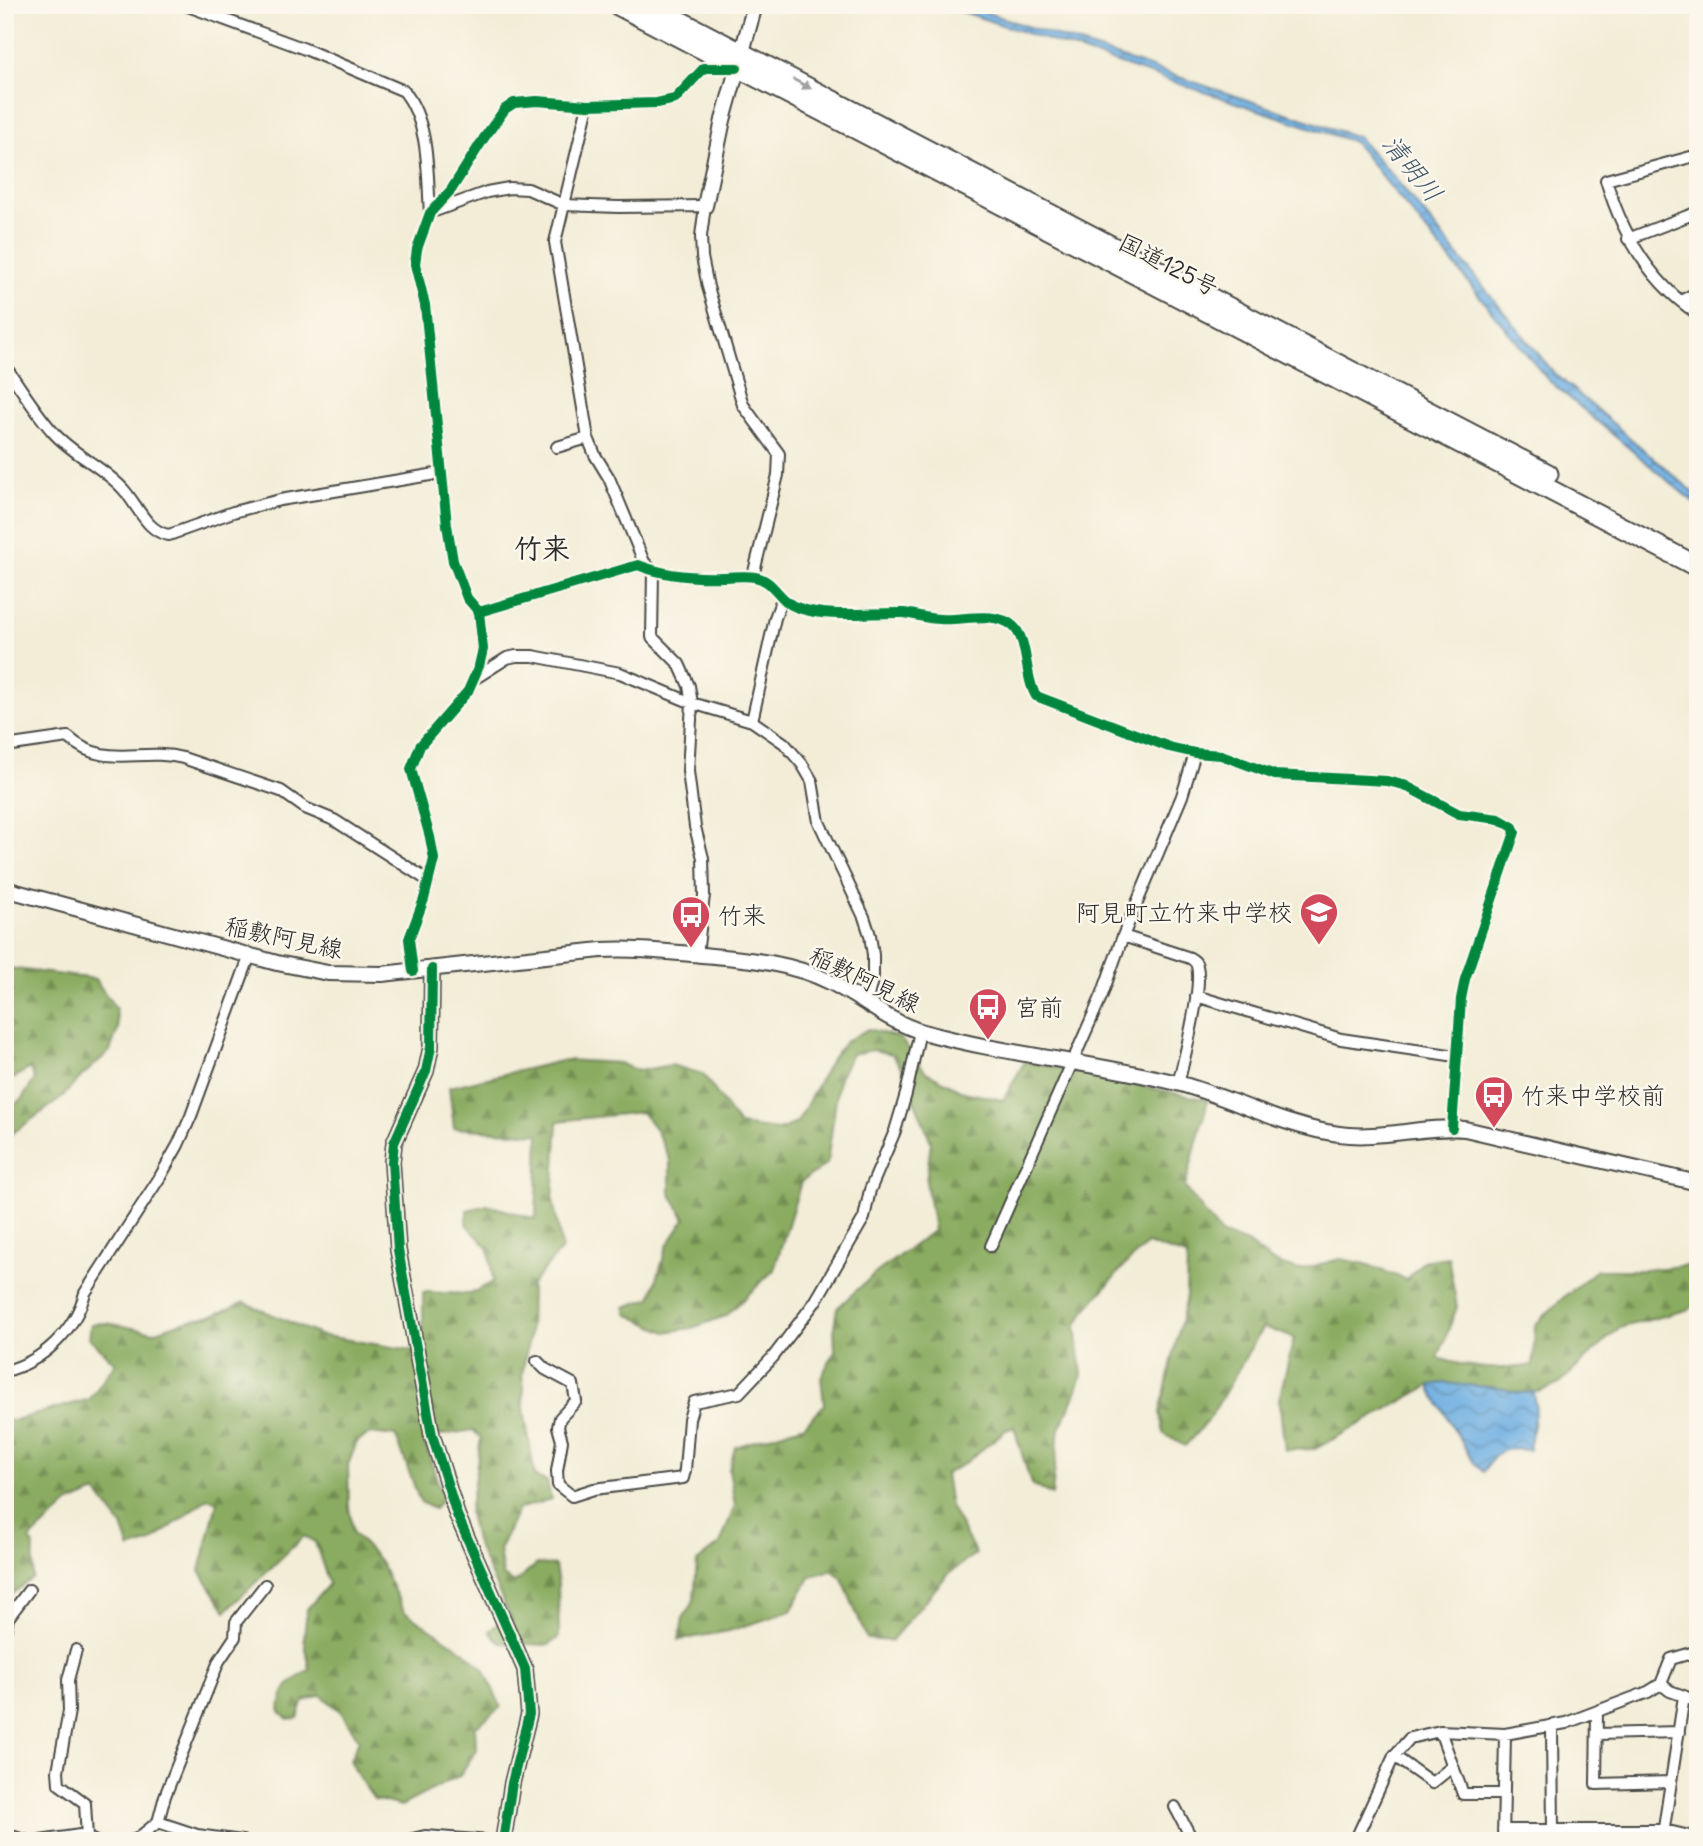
<svg xmlns="http://www.w3.org/2000/svg" width="1703" height="1846" font-family="Delius,'Klee One',sans-serif">
<style>
.forest{fill:url(#forest-firs);stroke:#5a6c46;stroke-width:2}
.water{fill:url(#water-waves);stroke:#4c6d86;stroke-width:2}
.lines{fill:none;stroke-linecap:round;stroke-linejoin:round}
.street-casing{stroke:#494845;stroke-width:14}
.secondary-casing{stroke:#494845;stroke-width:18}
.highway-casing{stroke:#494845;stroke-width:23}
.street{stroke:#fff;stroke-width:10}
.secondary{stroke:#fff;stroke-width:14}
.highway{stroke:#fff;stroke-width:19}
.cycleway-casing{stroke:#fbf7ec;stroke-width:15}
.cycleway{stroke:#00873e;stroke-width:10}
.oneway{fill:#a0a0a0}
.labels{text-anchor:middle;dominant-baseline:central;stroke-width:5;stroke-linejoin:round;paint-order:stroke}
.street-label{font-size:24px;fill:#2b2b2b;stroke:#fbf7ec}
.poi-label{font-size:24px;fill:#2b2b2b;stroke:#fbf7ec;text-anchor:start}
.water-label{font-size:26px;font-style:italic;fill:#42596b;stroke:#fbf7ec}
.quarter-label{font-size:28px;font-weight:bold;fill:#2b2b2b;stroke:#fbf7ec}
</style>
<defs>
<pattern id="forest-firs" width="22" height="20" patternUnits="userSpaceOnUse" patternTransform="scale(1.75)"><rect width="22" height="20" fill="#8aac60"/><path d="M5 1l3.5 6h-7zM16 11l3.5 6h-7z" fill="#718c4f"/></pattern>
<pattern id="water-waves" width="16" height="10" patternUnits="userSpaceOnUse" patternTransform="scale(1.75)"><rect width="16" height="10" fill="#6eafe2"/><path d="M0 5q4-4 8 0t8 0" fill="none" stroke="#5b8fb7"/></pattern>
</defs>
<rect width="100%" height="100%" fill="#fbf7ec"/>
<filter id="ink" filterUnits="userSpaceOnUse"><feTurbulence type="fractalNoise" baseFrequency=".0143" numOctaves="2"/><feDisplacementMap in="SourceGraphic" scale="14" xChannelSelector="R" yChannelSelector="G"/><feConvolveMatrix kernelMatrix="1 2 1 2 8 2 1 2 1" color-interpolation-filters="sRGB"/></filter>
<filter id="wash" filterUnits="userSpaceOnUse"><feTurbulence type="fractalNoise" baseFrequency=".00686" numOctaves="4" result="noise"/><feDisplacementMap in="SourceGraphic" scale="28" xChannelSelector="R" yChannelSelector="G"/><feGaussianBlur stdDeviation="1.57" result="paint"/><feColorMatrix in="noise" values="0 0 0 0 0 0 0 0 0 0 0 0 0 0 0 0 0 1.4 0 .05"/><feComposite in="paint" operator="in"/></filter>
<g filter="url(#wash)">
<rect width="100%" height="100%" fill="#f3edd7"/>
<path class="forest" d="M8,968L95,979L116,1009L118,1029L110,1051L81,1077L59,1100L7,1137L5,1154V1111L21,1100L35,1079L30,1068L5,1084V991Z
M868,1029L900,1038L926,1072L964,1092L1003,1100L1025,1061L1208,1100L1185,1187L1221,1234L1247,1243L1271,1261L1298,1270L1340,1259L1366,1264L1407,1280L1423,1261L1448,1257L1457,1307L1438,1358C1472,1369 1499,1371 1533,1365L1535,1325L1566,1295L1597,1270H1644L1698,1264V1301L1690,1309L1619,1328L1558,1385L1538,1392L1519,1393L1499,1388L1442,1383L1431,1385L1315,1449L1285,1450L1279,1399L1294,1338L1263,1327L1210,1418L1185,1446L1164,1434L1160,1412L1186,1300L1187,1256L1147,1244L1123,1267L1088,1307L1076,1326L1082,1375L1074,1398L1059,1429L1052,1495L1031,1484L1014,1427L1006,1430L964,1464L945,1474L950,1506L976,1554L948,1574L891,1641L867,1639L842,1578L832,1570L811,1576L791,1611L729,1631L679,1640L683,1618L694,1600L697,1562L720,1544L735,1505L729,1470L735,1447L805,1425L824,1405L821,1377L835,1351L834,1326L837,1308L876,1273L934,1230L926,1181L931,1142L901,1067L892,1054L873,1050L852,1054L839,1077L827,1164L801,1182L774,1270L726,1316L692,1328L666,1332L627,1314L625,1307L651,1298L667,1246L685,1219L670,1193V1160L655,1128L642,1112L558,1121L553,1200L562,1249L531,1285L530,1332L522,1375L524,1388L523,1403L535,1477L547,1481L551,1499L518,1509L499,1550L503,1576L515,1583L537,1564L555,1566L558,1584L559,1637L549,1645L500,1643L489,1631L509,1614L475,1541L469,1513L481,1438L473,1430L423,1438L443,1498L434,1509L420,1502L396,1436L370,1433L357,1442L348,1465L349,1507L353,1533L379,1560L404,1611L464,1651L484,1669L501,1707L475,1727L476,1751L459,1776L401,1806L374,1799L359,1778L350,1760L359,1740L341,1712L321,1695L304,1701L298,1718L288,1719L280,1712C281,1688 289,1682 310,1670L304,1638L307,1609L329,1584L315,1542L304,1536L226,1611L200,1571L217,1502L208,1498L151,1542L130,1549L122,1526L96,1492L68,1504L29,1540L34,1546L33,1578L5,1599V1421L15,1420L90,1399L115,1363L89,1338L91,1324L107,1323L154,1332L179,1323L217,1314L244,1302L319,1335L423,1352V1292L470,1294L493,1282L489,1249L467,1225V1210L488,1205L536,1219L539,1134L454,1128L449,1087L565,1060L619,1063L638,1071L671,1065L703,1074L739,1125L778,1130L797,1123L830,1061L845,1042Z"/>
<path class="water" d="M942,5H964L994,15L1358,137L1394,177L1554,373L1698,496V506L1547,379L1354,142Z
M1442,1383L1499,1388L1519,1393L1534,1392L1536,1406L1529,1450C1504,1447 1496,1450 1483,1472L1474,1463L1431,1390V1385Z"/>
</g>
<g filter="url(#ink)">
<g class="lines">
<g class="street-casing">
<path id="street" d="M185,5L305,49L404,91C430,124 427,173 430,213
M588,105L555,242L588,438L595,455L609,478L644,562L653,571L652,637L679,664L689,686L692,703L688,771L695,827L703,858L704,895L697,955
M1698,155L1606,180C1622,233 1650,283 1698,314
M435,211L487,192L509,188L528,189L564,205L618,207L705,206L701,236L702,257L708,287L743,405L779,454L778,475L753,576
M1628,239L1698,212
M1681,301L1698,292
M5,366C21,388 35,412 53,432C73,455 104,467 124,490C138,506 147,532 169,535L233,512L280,500L442,473
M557,447L588,438
M479,612L638,565C663,575 696,578 723,577C733,577 744,575 755,577C774,580 779,601 796,607C827,619 871,612 903,613C915,614 927,619 940,619C962,621 995,610 1013,626C1029,640 1024,677 1036,696L1169,747L1195,753L1221,755L1275,775L1387,781L1404,785L1459,814L1499,819L1513,827L1515,832L1465,979L1461,999L1452,1128
M474,679L507,658L516,656H533L620,673L692,703L752,721L784,743L802,764L812,781L819,822L864,917L870,935L873,955V976L866,1004
M752,721L775,618L782,599
M5,746L68,737C104,770 140,747 183,758L281,791L305,808L334,820L429,881
M413,971L409,939L424,899L434,859L430,837L411,769L420,746L468,691L479,666L483,649L479,612L467,598L453,561L447,525L425,305L415,264L417,249L430,213L451,190L484,138L505,109L514,103L537,101L588,105L657,103L675,99L704,68H730
M1196,996L1341,1039L1456,1056
M1178,1084C1184,1059 1203,988 1197,966C1196,961 1194,961 1190,958L1123,936L1182,796L1195,753
M991,1246L1102,995L1123,936
M537,1361L545,1369L573,1384L576,1401L560,1418L558,1427L562,1441L557,1471L558,1485L572,1496L594,1489L683,1478L685,1470L689,1419L694,1402L739,1393L773,1357L815,1302L864,1218L870,1190L895,1131L906,1094L920,1031
M5,1371C43,1362 75,1330 85,1293L160,1177L178,1145L191,1116L250,955
M5,1633L8,1618L29,1590
M76,1650L68,1680L69,1711L58,1771L59,1784L85,1803L87,1838
M1661,1684L1670,1691L1684,1696L1662,1841
M1684,1696L1698,1703
M1597,1712L1596,1784L1671,1782
M1552,1727L1553,1831
M1440,1731L1463,1794H1504
M1597,1734L1679,1732
M1394,1756L1432,1783L1453,1766
M1175,1807L1193,1841
M158,1822L197,1835L242,1841
M1503,1830H1664L1698,1838
M5,1834L27,1841
M40,1841L80,1835L94,1841
M130,1841L137,1839L158,1822L165,1796L219,1661L235,1637L236,1622L265,1585
M404,1841L425,1836L490,1841
M1355,1841L1394,1756L1410,1738L1440,1731L1505,1734L1566,1723L1648,1692L1661,1684L1671,1659L1698,1651
M1503,1841L1505,1734"/>
</g>
<g class="secondary-casing">
<path id="secondary" d="M705,206L723,120L755,5
M5,889L277,963L328,973L382,974L601,950C635,948 668,952 702,955C746,959 790,962 830,982C862,998 888,1022 923,1032C1007,1055 1093,1062 1177,1083C1231,1097 1283,1127 1339,1134C1381,1140 1423,1125 1465,1129L1698,1183
M432,969L431,1047L426,1071L394,1143L392,1162L398,1250L432,1435L457,1515L525,1669L529,1714L512,1783L503,1841"/>
</g>
<g class="highway-casing">
<path id="highway" d="M618,5L1698,567
M649,5L1548,474"/>
</g>
<use href="#street" class="street"/>
<use href="#secondary" class="secondary"/>
<use href="#highway" class="highway"/>
<g class="cycleway-casing">
<path id="cycleway" d="M479,612L638,565C663,575 696,578 723,577C733,577 744,575 755,577C774,580 779,601 796,607C827,619 871,612 903,613C915,614 927,619 940,619C962,621 995,610 1013,626C1029,640 1024,677 1036,696L1169,747L1195,753L1221,755L1275,775L1387,781L1404,785L1459,814L1499,819L1513,827L1515,832L1465,979L1461,999L1452,1128
M432,969L431,1047L426,1071L394,1143L392,1162L398,1250L432,1435L457,1515L525,1669L529,1714L512,1783L503,1841
M413,971L409,939L424,899L434,859L430,837L411,769L420,746L468,691L479,666L483,649L479,612L467,598L453,561L447,525L425,305L415,264L417,249L430,213L451,190L484,138L505,109L514,103L537,101L588,105L657,103L675,99L704,68H737"/>
</g>
<use href="#cycleway" class="cycleway"/>
</g>
<defs><path id="oneway-solid" d="M-6-.8H1V-3.2L6.5 0L1 3.2V.8H-6Z" transform="scale(1.75)"/></defs>
<use class="oneway" href="#oneway-solid" transform="translate(802 84) rotate(28)"/>
</g>
<defs>
<g id="school-pin" transform="scale(2.0125)"><path d="M0 17L-7.5 6A9.5 9.5 0 1 1 7.5 6Z" fill="#d1495b" stroke="#fbf7ec"/><path d="M0-5L7-2L0 1L-7-2ZM-4 1L0 2.5L4 1V4Q0 6-4 4Z" fill="#fff"/></g>
<g id="bus-pin" transform="scale(2.0125)"><path d="M0 17L-7.5 6A9.5 9.5 0 1 1 7.5 6Z" fill="#d1495b" stroke="#fbf7ec"/><path d="M-5-6H5V4H4V6H2V4H-2V6H-4V4H-5ZM-3.5-4V0h7V-4ZM-3.5 1.2v1.5H-2V1.2ZM2 1.2v1.5H3.5V1.2Z" fill="#fff"/></g>
</defs>
<g fill-rule="evenodd">
<use href="#school-pin" x="1319" y="912"/>
<use href="#bus-pin" x="691" y="915"/>
<use href="#bus-pin" x="988" y="1007"/>
<use href="#bus-pin" x="1494" y="1095"/>
</g>
<g class="labels">
<g class="street-label">
<text transform="translate(1169 264) rotate(27)">国道125号</text>
<text transform="translate(284 937) rotate(12)">稲敷阿見線</text>
<text transform="translate(865 979) rotate(26)">稲敷阿見線</text>
</g>
<g class="poi-label">
<text x="1292" y="912" text-anchor="end">阿見町立竹来中学校</text>
<text x="718" y="915">竹来</text>
<text x="1015" y="1007">宮前</text>
<text x="1521" y="1095">竹来中学校前</text>
</g>
<g class="water-label">
<text transform="translate(1413 168) rotate(51)">清明川</text>
</g>
<g class="quarter-label">
<text x="542" y="548">竹来</text>
</g>
</g>
<rect width="1703" height="1846" fill="none" stroke="#fbf7ec" stroke-width="28"/>
</svg>
